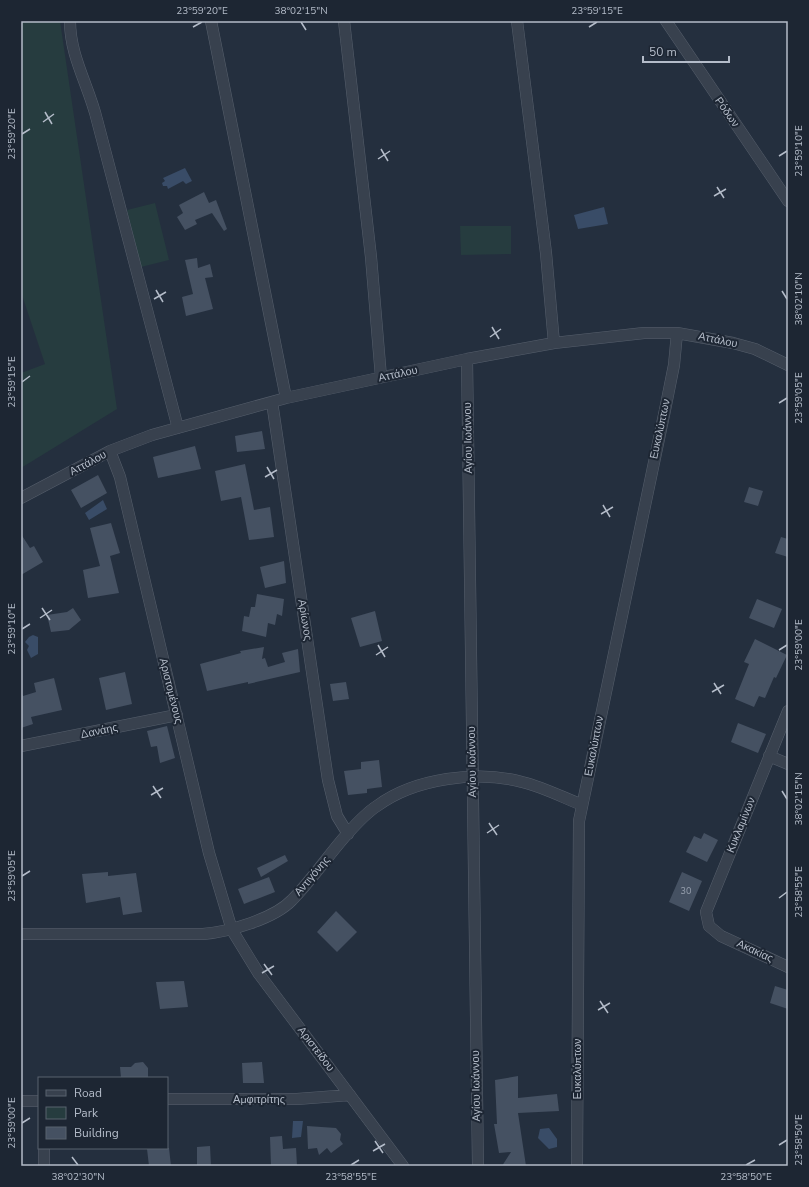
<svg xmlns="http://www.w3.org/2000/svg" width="809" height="1187" font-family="'Nunito Sans',sans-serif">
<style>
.green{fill:#263c3f}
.water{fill:#394c67}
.building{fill:#455162}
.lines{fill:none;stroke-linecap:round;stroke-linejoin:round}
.minor-casing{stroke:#565f6c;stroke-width:12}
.minor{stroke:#38414e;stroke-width:11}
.ticks{fill:none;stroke:#b4bcc9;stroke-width:1.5}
.labels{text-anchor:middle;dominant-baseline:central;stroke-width:4;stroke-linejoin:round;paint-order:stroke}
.number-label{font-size:9px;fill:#98a1af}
.street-label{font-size:11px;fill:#b4bcc9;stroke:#1d2633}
.neatline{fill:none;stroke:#b4bcc9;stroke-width:1.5}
.ticks-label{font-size:10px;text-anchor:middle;fill:#b4bcc9}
</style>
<rect width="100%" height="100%" fill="#242f3e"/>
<path class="green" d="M21,21H60L117,409L21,468V373L45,364L21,292Z
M155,203L169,260L141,267L127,210Z
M460,226H511V254L461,255Z"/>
<path class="water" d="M185,168L192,181L186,184L183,181L168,189L167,186H163L162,183L165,181L163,178Z
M604,207L608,224L578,229L574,215Z
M103,500L107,509L89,520L85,513Z
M33,635L38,637V654L31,658L27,650L29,646L25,642L29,637Z
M293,1121H303L301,1137L292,1138Z
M549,1128L557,1139V1147L549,1149L538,1138L540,1129Z"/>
<path class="building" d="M204,192L209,203L216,200L227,229L224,231L212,213L195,220L197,224L185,230L177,217L183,213L179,205Z
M197,258L198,268L210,264L213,277L205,278L213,309L186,316L182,297L193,294L185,260Z
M262,431L265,449L237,452L235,436Z
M195,446L201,469L158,478L153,457Z
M245,464L254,510L270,507L274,537L249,540L241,497L221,501L215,471Z
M98,475L107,493L81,508L71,490Z
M749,487L763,491L758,506L744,502Z
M111,523L120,553L110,556L119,593L88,598L83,570L100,566L90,528Z
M21,534L30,548L34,546L43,562L21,575Z
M781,537L788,539V557L775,553Z
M284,561L286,583L265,588L260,567Z
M257,594L284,599L282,616L277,614L275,625L268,623L266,637L242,631L244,616L249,617L251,607H255Z
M757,599L782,609L774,628L749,618Z
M73,608L81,620L69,630L51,632L47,615L67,612Z
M375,611L382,641L360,647L351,618Z
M755,639L787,655L776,678L774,677L765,698L759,696L754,707L735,699L749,664L744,662Z
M264,647L262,659L265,658L268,667L285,662L282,653L298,649L300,672L248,684V682L207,691L200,664L241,653L240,651Z
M125,672L132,704L106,710L99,678Z
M54,678L62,710L31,717L33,724L21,728V693L23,696L36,692L34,683Z
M346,682L349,699L333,701L330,684Z
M738,723L766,734L758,753L731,742Z
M167,726L175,758L160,763L157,746L151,747L147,731Z
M379,760L382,787L367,789V793L348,795L344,771L361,769V762Z
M704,833L718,840L707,862L686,852L694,836L701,839Z
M285,855L288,861L261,877L257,868Z
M108,872V876L136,873L142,912L123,915L120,897L86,903L82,874Z
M682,872L702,881L689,911L669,902Z
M269,877L275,892L244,904L238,889Z
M336,911L357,932L337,952L317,932Z
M184,981L188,1007L160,1009L156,982Z
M775,986L788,990V1009L770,1003Z
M143,1062L148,1068V1078H121L120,1067H131L135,1063Z
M262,1062L264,1083H243L242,1063Z
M518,1076V1098L557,1094L559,1111L518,1113L526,1166H502L511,1152L499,1153L494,1124H497L495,1080Z
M307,1126L336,1128L341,1134L340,1140L343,1144L331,1153L327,1148L319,1155L317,1148L308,1149Z
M282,1136L283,1149L296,1148L297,1166H271L270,1137Z
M210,1146L211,1166H197V1147Z
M169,1148L171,1166H149L147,1149Z"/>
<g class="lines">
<g class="minor-casing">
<path id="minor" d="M70,21C70,57 89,86 97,120C124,223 151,325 178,428
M211,21L286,398
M344,21L371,257L381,377
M517,21L546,253L554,343
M666,21L788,201
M467,359L478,1166
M272,402L328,780L337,816L348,834
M110,451L120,477L209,853L232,930L259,974L403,1166
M21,498L110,451L152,435L286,398L467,359L554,343L644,333H677L733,343L755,349L788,365
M788,711L706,912L709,926L721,936L788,967
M21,746L177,715
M769,756L788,764
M21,934H203C228,932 274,919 292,900C312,880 329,854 348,833C357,823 366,813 377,806C415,778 478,770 522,782C543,787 562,797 582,805
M167,1099H297L350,1095
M21,1101H39
M44,1166V1148
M577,1166L579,821L665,410L674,365L677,333"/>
</g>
<use href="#minor" class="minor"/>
</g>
<path class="ticks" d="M301,22L306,30M193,27L202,22M589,27L597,22M45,112L52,124M43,122L54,114M22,134L30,129M381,149L388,161M779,156L787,151M378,159L390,151M717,187L724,198M714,196L726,189M156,290L163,302M782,291L787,299M154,299L166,292M492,327L499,339M490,337L501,329M22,382L30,376M779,403L787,398M267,467L274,479M265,477L277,470M603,505L610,517M601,514L613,507M42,608L50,620M40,618L52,610M22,629L30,624M378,645L385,657M779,650L787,645M376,655L388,647M714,683L721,694M712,692L724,685M153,786L161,798M782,791L787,799M151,795L163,788M489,823L497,835M487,833L499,825M22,876L30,871M779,898L787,892M264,964L272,975M262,973L274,966M600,1001L608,1013M598,1010L610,1003M22,1123L30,1118M375,1141L383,1153M779,1145L787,1140M373,1151L385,1144M72,1157L78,1165M351,1165L359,1160M746,1165L755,1160"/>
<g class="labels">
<g class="number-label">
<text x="686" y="891">30</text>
</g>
<g class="street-label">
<text transform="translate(727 112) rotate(55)">Ρόδων</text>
<text transform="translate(718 340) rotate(12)">Αττάλου</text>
<text transform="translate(398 374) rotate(-12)">Αττάλου</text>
<text transform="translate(660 429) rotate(-78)">Ευκαλύπτων</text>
<text transform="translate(468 438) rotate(-91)">Αγίου Ιωάννου</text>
<text transform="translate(88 463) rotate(-28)">Αττάλου</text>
<text transform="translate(305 620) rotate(81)">Αρίωνος</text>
<text transform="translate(171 691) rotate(76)">Αριστομένους</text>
<text transform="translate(99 731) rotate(-12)">Δανάης</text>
<text transform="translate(594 746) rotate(-79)">Ευκαλύπτων</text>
<text transform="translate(472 762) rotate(-91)">Αγίου Ιωάννου</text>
<text transform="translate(741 825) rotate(-68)">Κυκλαμίνων</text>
<text transform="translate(312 876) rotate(-50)">Αντιγόνης</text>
<text transform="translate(755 951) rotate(25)">Ακακίας</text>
<text transform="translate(316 1049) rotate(53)">Αριστείδου</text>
<text transform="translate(577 1069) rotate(-90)">Ευκαλύπτων</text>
<text transform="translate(476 1086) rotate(-91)">Αγίου Ιωάννου</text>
<text x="259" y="1099">Αμφιτρίτης</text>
</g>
</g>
<rect width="809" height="1187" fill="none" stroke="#1d2633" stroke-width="44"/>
<rect x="38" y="1077" width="130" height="72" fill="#1d2633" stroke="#59626f"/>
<rect x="46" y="1090" width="20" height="6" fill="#38414e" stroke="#59626f"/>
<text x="74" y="1097" font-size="12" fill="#b4bcc9">Road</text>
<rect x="46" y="1107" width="20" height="12" fill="#263c3f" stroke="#59626f"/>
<text x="74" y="1117" font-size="12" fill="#b4bcc9">Park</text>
<rect x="46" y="1127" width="20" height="12" fill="#455162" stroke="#59626f"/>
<text x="74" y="1137" font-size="12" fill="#b4bcc9">Building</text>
<path d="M643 56v6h86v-6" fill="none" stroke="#b4bcc9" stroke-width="2"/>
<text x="649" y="56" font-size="12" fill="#b4bcc9" stroke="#1d2633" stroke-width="3" paint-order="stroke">50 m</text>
<rect x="22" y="22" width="765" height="1143" class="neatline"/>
<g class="ticks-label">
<text x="202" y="14">23°59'20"E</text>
<text x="301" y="14">38°02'15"N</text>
<text x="597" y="14">23°59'15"E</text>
<text transform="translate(11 134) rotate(-90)" y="4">23°59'20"E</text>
<text transform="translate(798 151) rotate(-90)" y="4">23°59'10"E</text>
<text transform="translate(798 299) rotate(-90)" y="4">38°02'10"N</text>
<text transform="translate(11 382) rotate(-90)" y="4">23°59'15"E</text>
<text transform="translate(798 398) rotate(-90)" y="4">23°59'05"E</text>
<text transform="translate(11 629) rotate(-90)" y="4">23°59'10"E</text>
<text transform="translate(798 645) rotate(-90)" y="4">23°59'00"E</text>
<text transform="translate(798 799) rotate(-90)" y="4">38°02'15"N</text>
<text transform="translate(11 876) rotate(-90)" y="4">23°59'05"E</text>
<text transform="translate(798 892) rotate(-90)" y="4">23°58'55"E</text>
<text transform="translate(11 1123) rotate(-90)" y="4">23°59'00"E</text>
<text transform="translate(798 1140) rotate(-90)" y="4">23°58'50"E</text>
<text x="78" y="1180">38°02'30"N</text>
<text x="351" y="1180">23°58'55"E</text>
<text x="746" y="1180">23°58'50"E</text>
</g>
</svg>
